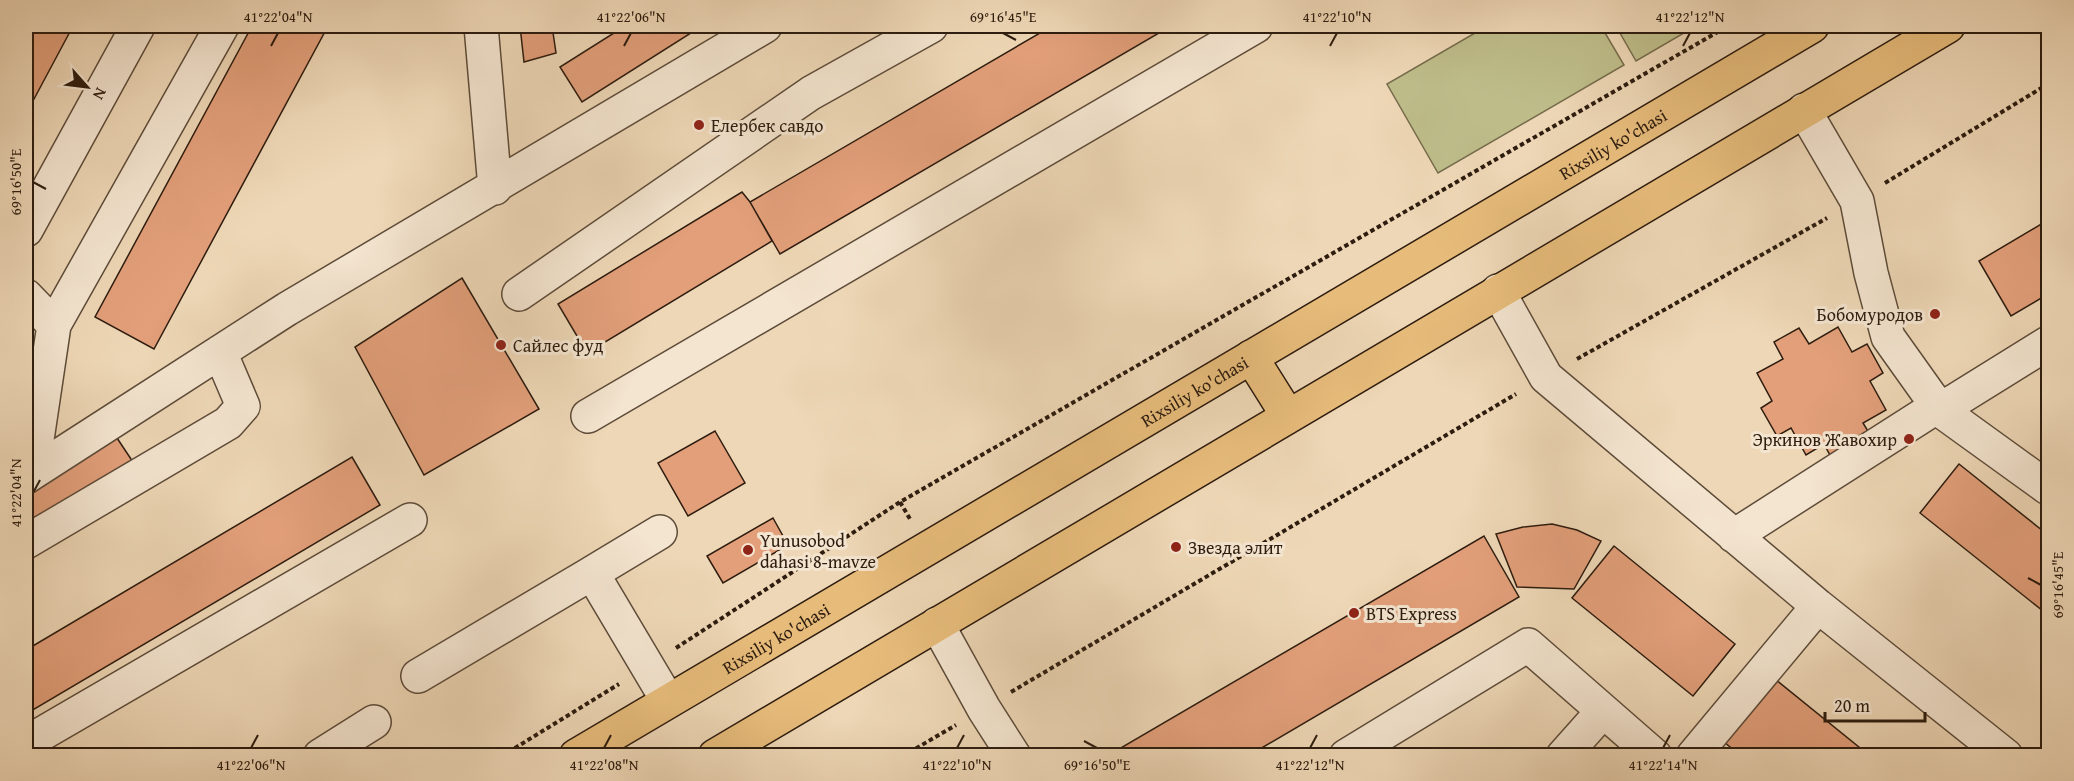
<svg xmlns="http://www.w3.org/2000/svg" width="2074" height="781" font-family="'Gentium Book Plus',serif">
<style>
.green{fill:#bebd8a;stroke:#766c4c;stroke-width:1.5}
.building{fill:#e29f7a;stroke:#2d1c0f;stroke-width:1.5}
.lines{fill:none;stroke-linecap:round;stroke-linejoin:round}
.minor-casing{stroke:#5d4b39;stroke-width:36}
.major-casing{stroke:#2d1c0f;stroke-width:36}
.path{stroke:#2d1c0f;stroke-width:4;stroke-dasharray:4.5 3;stroke-linecap:butt}
.minor{stroke:#f4e5d0;stroke-width:33}
.major{stroke:#e7bc7b;stroke-width:33}
.ticks{fill:none;stroke:#2d1c0f;stroke-width:2}
.poi-dot{fill:#8f2418;stroke:#f4e5d0;stroke-width:2}
.labels{text-anchor:middle;dominant-baseline:central;stroke-width:6;stroke-linejoin:round;paint-order:stroke}
.poi-label{font-size:18px;fill:#2d1c0f;stroke:#f4e5d0;text-anchor:start}
.street-label{font-size:18px;fill:#2d1c0f;stroke:#f4e5d0}
.neatline{fill:none;stroke:#2d1c0f;stroke-width:2}
.ticks-label{font-size:15px;text-anchor:middle;fill:#2d1c0f}
</style>
<rect width="100%" height="100%" fill="#eed7b6"/>
<filter id="stains"><feTurbulence type="fractalNoise" baseFrequency=".00333" numOctaves="4"/><feColorMatrix values="0 0 0 0 .2 0 0 0 0 .09 0 0 0 0 .02 0 0 0 .5 -.17"/></filter>
<radialGradient id="worn" r=".72"><stop offset=".6" stop-color="#630" stop-opacity="0"/><stop offset="1" stop-color="#630" stop-opacity=".3"/></radialGradient>
<path class="green" d="M1487,26H1601L1624,65L1438,173L1387,84Z
M1616,26H1696L1636,61Z"/>
<path class="building" d="M26,26H73L26,114Z
M252,26H328L154,349L95,317Z
M520,26H552L556,53L524,62Z
M625,26H702L582,102L560,67Z
M1052,26H1171L780,254L750,202Z
M742,192L750,202L772,241L587,353L558,304Z
M2048,220V294L2011,316L1979,261Z
M462,278L539,409L424,475L355,347Z
M1838,327L1852,352L1867,344L1883,373L1870,381L1886,410L1863,423L1871,436L1832,459L1824,444L1806,455L1791,428L1777,436L1761,408L1772,401L1757,373L1783,359L1774,342L1799,328L1809,344Z
M715,431L745,483L688,516L658,463Z
M115,435L135,465L26,536V493Z
M352,457L380,505L26,714V650Z
M1959,464L2048,535V615L1920,513Z
M773,518L788,545L723,583L707,556Z
M1552,524L1577,530L1601,541L1574,589L1517,587L1496,534L1523,527Z
M1484,536L1519,597L1248,756H1107Z
M1614,546L1735,644L1693,696L1572,598Z
M1775,679L1870,756H1741L1724,742Z"/>
<g class="lines">
<g class="minor-casing">
<path id="minor" d="M481,26L495,188
M1804,110L1857,201L1871,273L1888,337L1940,410L2048,343
M26,230L138,26
M1498,291L1546,377L1818,606L2006,756
M519,294L811,93L931,26
M26,296L54,325L32,473
M54,325L222,26
M588,416L1256,26
M26,477L287,309L765,26
M1734,536L1933,409L1940,410L2048,488
M26,542L228,423L243,406L220,352
M592,573L660,532
M937,624L984,709L1014,756
M418,676L592,573L668,701
M26,743L410,520
M320,756L374,722
M1346,756L1528,645L1655,756
M1563,756L1603,711
M1693,756L1818,606"/>
</g>
<g class="major-casing">
<g id="major">
<path d="M1251,357L1288,416"/>
<path id="s1" d="M576,756L1812,26"/>
<path d="M715,756L1948,26"/>
</g>
</g>
<path class="path" d="M1885,183L2048,84
M1577,359L1827,218
M900,502L910,519
M676,648L900,502L1728,26
M1011,692L1516,394
M502,756L619,684
M903,756L956,725"/>
<use href="#minor" class="minor"/>
<use href="#major" class="major"/>
</g>
<path class="ticks" d="M1003,33L1016,40M271,46L278,33M624,46L631,33M1330,46L1337,33M1683,46L1690,33M33,182L46,189M33,493L40,480M2028,578L2041,585M1084,741L1097,748M251,748L258,735M604,748L611,735M957,748L964,735M1310,748L1317,735M1663,748L1670,735"/>
<g class="poi-dot">
<circle cx="699" cy="125" r="6"/>
<circle cx="1935" cy="314" r="6"/>
<circle cx="501" cy="345" r="6"/>
<circle cx="1909" cy="439" r="6"/>
<circle cx="1176" cy="547" r="6"/>
<circle cx="748" cy="550" r="6"/>
<circle cx="1354" cy="613" r="6"/>
</g>
<g class="labels">
<g class="poi-label">
<text x="711" y="125">Елербек савдо</text>
<text x="1923" y="314" text-anchor="end">Бобомуродов</text>
<text x="513" y="345">Сайлес фуд</text>
<text x="1897" y="439" text-anchor="end">Эркинов Жавохир</text>
<text x="760" y="540">Yunusobod<tspan x="760" dy="21">dahasi 8-mavze</tspan></text>
<text x="1188" y="547">Звезда элит</text>
<text x="1366" y="613">BTS Express</text>
</g>
<g class="street-label">
<text stroke="none"><textPath href="#s1" startOffset="1204">Rixsiliy ko'chasi</textPath></text>
<text stroke="none"><textPath href="#s1" startOffset="718">Rixsiliy ko'chasi</textPath></text>
<text stroke="none"><textPath href="#s1" startOffset="232">Rixsiliy ko'chasi</textPath></text>
</g>
</g>
<rect width="2074" height="781" fill="none" stroke="#eed7b6" stroke-width="66"/>
<g transform="translate(87 87) rotate(118)" stroke="#f4e5d0" stroke-width="4.5" paint-order="stroke">
<path d="M0-4.5L10 22L0 15L-10 22Z" fill="#2d1c0f"/>
<text y="-9" font-size="16" font-weight="bold" text-anchor="middle" fill="#2d1c0f">N</text>
</g>
<path d="M1825 712v9h100v-9" fill="none" stroke="#2d1c0f" stroke-width="3"/>
<text x="1834" y="712" font-size="18" fill="#2d1c0f" stroke="#f4e5d0" stroke-width="4.5" paint-order="stroke">20 m</text>
<rect x="33" y="33" width="2008" height="715" class="neatline"/>
<g class="ticks-label">
<text x="278" y="22">41°22'04"N</text>
<text x="631" y="22">41°22'06"N</text>
<text x="1003" y="22">69°16'45"E</text>
<text x="1337" y="22">41°22'10"N</text>
<text x="1690" y="22">41°22'12"N</text>
<text transform="translate(16 182) rotate(-90)" y="5">69°16'50"E</text>
<text transform="translate(16 493) rotate(-90)" y="5">41°22'04"N</text>
<text transform="translate(2058 585) rotate(-90)" y="5">69°16'45"E</text>
<text x="251" y="770">41°22'06"N</text>
<text x="604" y="770">41°22'08"N</text>
<text x="957" y="770">41°22'10"N</text>
<text x="1097" y="770">69°16'50"E</text>
<text x="1310" y="770">41°22'12"N</text>
<text x="1663" y="770">41°22'14"N</text>
</g>
<rect width="100%" height="100%" filter="url(#stains)"/>
<rect width="100%" height="100%" fill="url(#worn)"/>
</svg>
